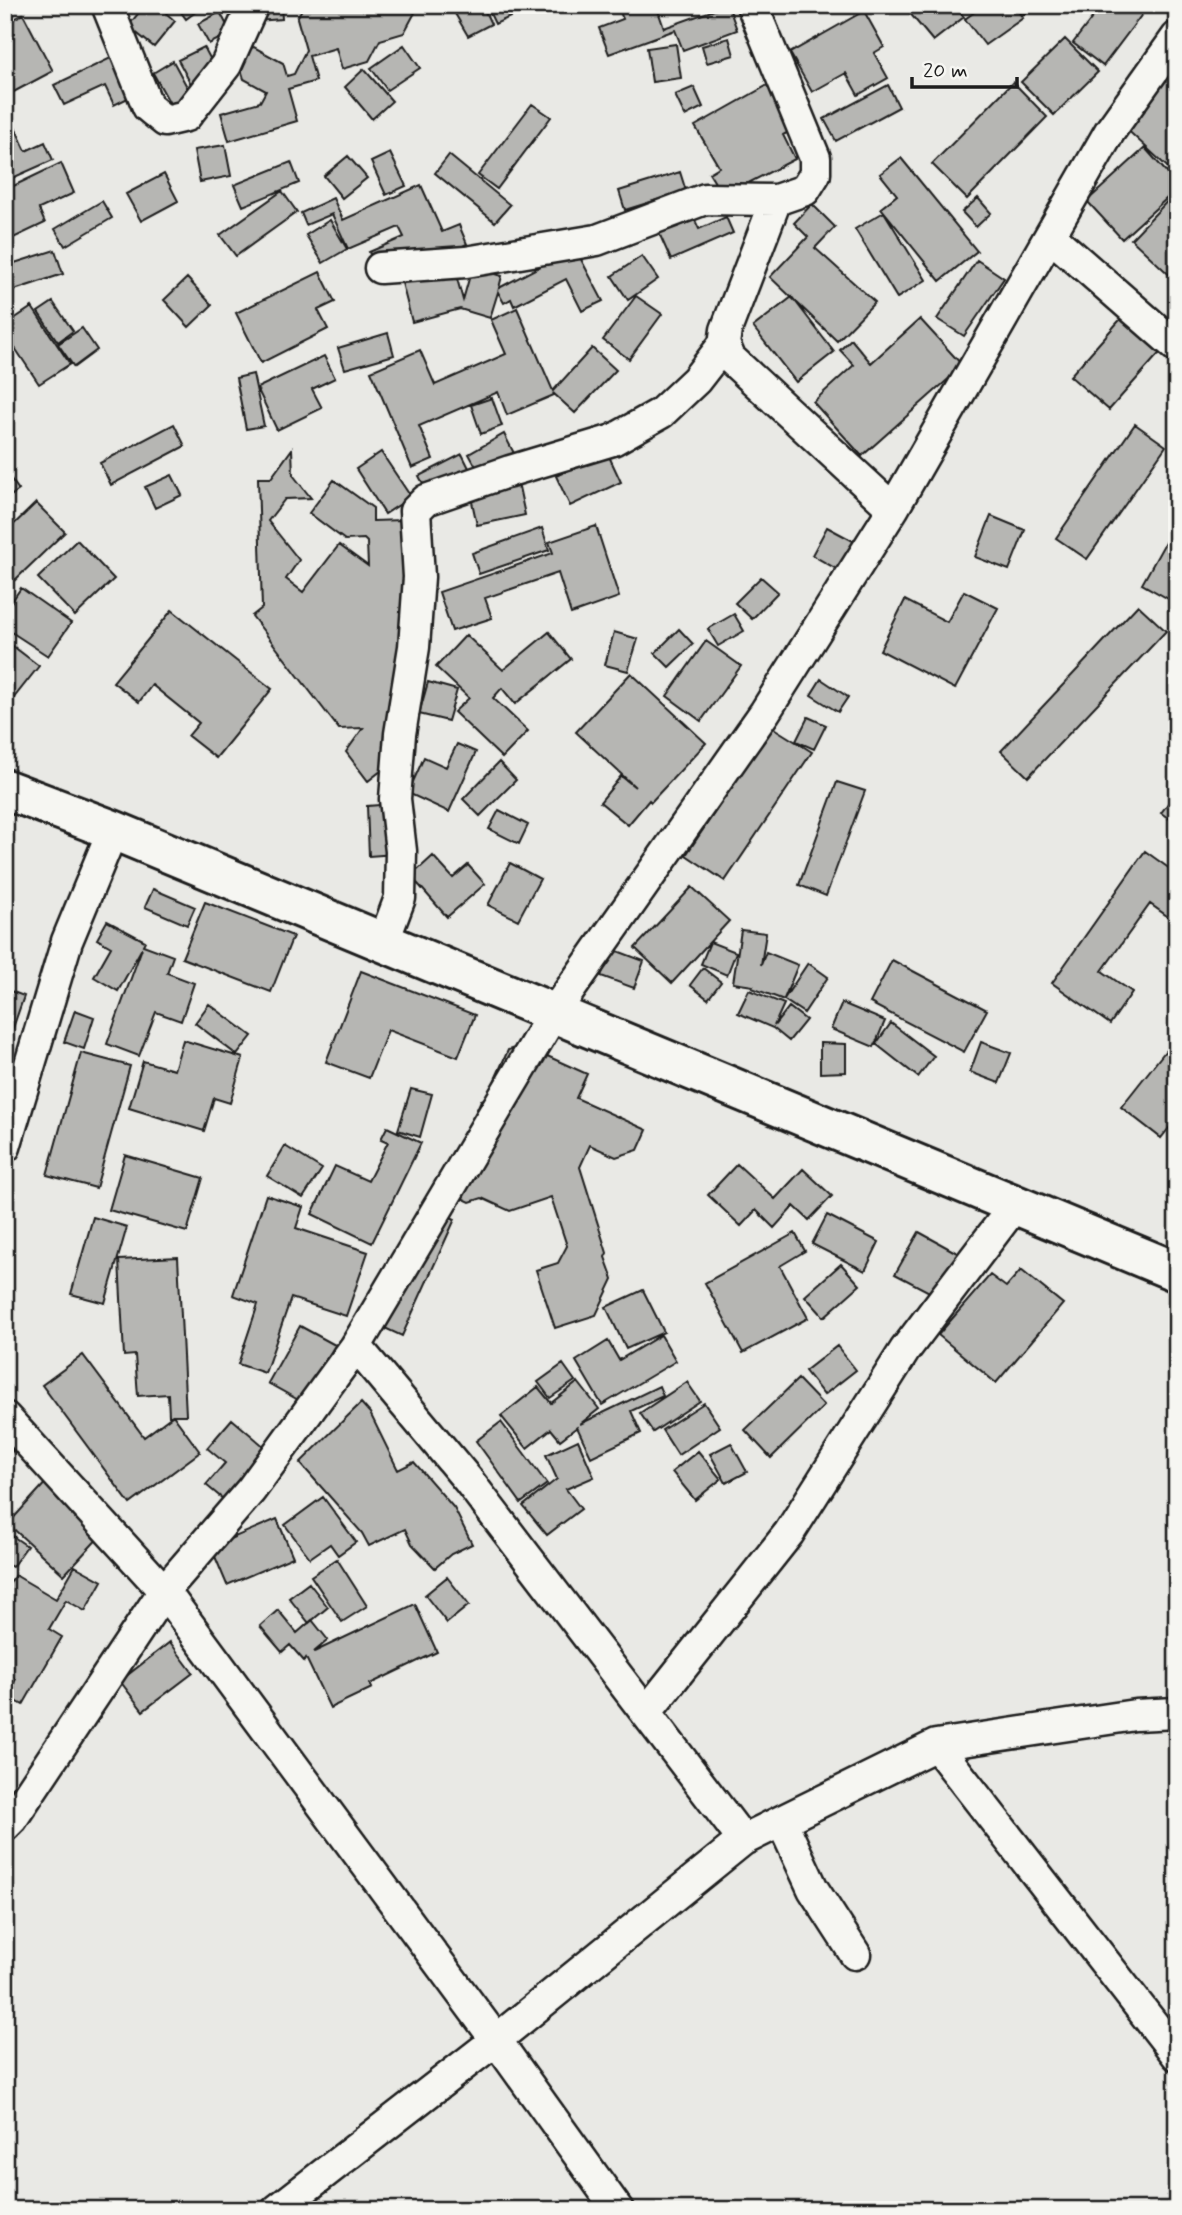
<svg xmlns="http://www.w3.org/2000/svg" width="1182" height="2215" font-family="Mynerve,sans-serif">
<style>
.building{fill:#b6b6b3;stroke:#1c1c1c;stroke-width:2}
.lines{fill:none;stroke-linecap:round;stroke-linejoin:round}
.minor-casing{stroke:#1c1c1c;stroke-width:35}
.secondary-casing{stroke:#1c1c1c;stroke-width:44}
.minor{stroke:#f6f6f2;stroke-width:30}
.secondary{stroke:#f6f6f2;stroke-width:38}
</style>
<rect width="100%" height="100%" fill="#e9e9e5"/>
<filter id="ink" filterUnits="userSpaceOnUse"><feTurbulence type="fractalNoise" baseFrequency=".0143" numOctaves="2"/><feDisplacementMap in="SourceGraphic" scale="14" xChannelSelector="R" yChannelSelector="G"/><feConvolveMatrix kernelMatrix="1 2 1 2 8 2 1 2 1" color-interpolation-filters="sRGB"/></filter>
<g filter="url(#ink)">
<path class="building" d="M145,5H157L175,21L154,47L128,26Z
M176,5H205L186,19Z
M256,5H281L282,19L257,21Z
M304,5H414L418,7L404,33L380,40L369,61L342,69L336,48L309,56L316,81L288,89L297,121L229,141L221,113L260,102L266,91L244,79L236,53L254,47L283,63L287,76L294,74L306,50L297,18Z
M450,5H482L491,24L468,36Z
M486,5H515L519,13L495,24Z
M617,5H656L664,28L728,5L737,30L683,50L675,30L609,54L599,28L623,19Z
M903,5H955L964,17L933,41Z
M984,5H1013L1023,18L985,45L965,19Z
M1016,5H1037L1022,15Z
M1102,5H1149L1103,66L1073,43Z
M864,11L884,47L874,53L888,78L858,95L846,73L812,92L790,53Z
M220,12L231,33L209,44L198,24Z
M23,14L53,71L6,96L5,24Z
M729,38L734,55L707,63L702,46Z
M1065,39L1098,72L1054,115L1021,82Z
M676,44L681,78L652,82L647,48Z
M404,45L420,68L387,90L371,68Z
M204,47L218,73L192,86L178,60Z
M117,55L136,94L114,105L105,86L64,105L54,85Z
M173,61L192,96L172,107L153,73Z
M1177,66V176L1121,124Z
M364,69L392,101L372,119L345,87Z
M773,82L798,127L783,135L795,159L723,196L709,173L719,167L695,126Z
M1013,82L1047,117L967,199L932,164Z
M888,85L899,107L836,141L824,119Z
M694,87L703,107L685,116L675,95Z
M532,104L551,117L497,189L478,175Z
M5,106L26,151L45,142L53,160L8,180L5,173Z
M225,145L231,176L200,182L194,150Z
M1145,148L1177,184V189L1122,239L1087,201Z
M390,153L406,186L386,195L371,162Z
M449,155L510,205L495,222L435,173Z
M348,156L367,178L342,198L324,176Z
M901,158L977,251L940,281L881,208L897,195L880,174Z
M291,162L299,183L243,206L234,185Z
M61,163L74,193L39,209L45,223L5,242V190Z
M680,172L686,191L625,210L619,191Z
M164,174L178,201L141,221L126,194Z
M421,185L442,232L459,225L467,244L382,281L369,252L404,237L399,227L348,249L332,214L306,225L301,213L333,198L343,220Z
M282,191L297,212L236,256L220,235Z
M1177,191V282L1131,239Z
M978,198L991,213L976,227L962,212Z
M102,201L112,218L65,246L55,229Z
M812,204L835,227L815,248L875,302L837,341L770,277L808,237L794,223Z
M884,212L926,280L897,298L855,229Z
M726,217L733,233L671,260L659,233L694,218L699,229Z
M330,220L347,249L323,263L306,235Z
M575,248L603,301L582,311L566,279L514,306L511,299L504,303L498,292L490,318L460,309L412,322L402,283L454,268L463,300L472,268L502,276L499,288Z
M55,250L63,274L5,293V266Z
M642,256L658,279L628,300L612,276Z
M977,260L1004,278L964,336L937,319Z
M320,272L335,302L318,310L328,329L261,363L236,313Z
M187,278L212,305L189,327L164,300Z
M636,296L662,314L629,359L603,340Z
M792,297L834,352L796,382L753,327Z
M53,302L73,331L58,342L38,312Z
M32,307L70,364L39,384L5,333V325Z
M517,308L553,391L592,348L616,370L575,413L553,393L554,395L507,415L498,392L419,426L433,459L412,468L371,371L420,350L435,385L506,354L491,320Z
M1126,313L1164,348L1109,410L1070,376Z
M920,319L963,366L862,456L813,402L854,365L840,350L851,339L871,363Z
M82,328L97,350L74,367L58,344Z
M388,333L394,355L345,369L338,348Z
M324,356L335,378L312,389L322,408L277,430L257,388Z
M253,374L264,426L246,429L236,378Z
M492,398L502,426L481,434L471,405Z
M174,424L185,446L111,485L100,463Z
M1135,424L1166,446L1087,559L1056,538Z
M504,434L516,457L481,476L469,454Z
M292,449L293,475L311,498L285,499L268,521L299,560L286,579L303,592L339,545L368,566L367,542L364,539L345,540L309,513L334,480L373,508V521L402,520L409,749L368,781L346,752L363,728L339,729L252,616L262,608L258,478H271Z
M381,452L411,497L385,514L356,469Z
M607,452L621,482L570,506L556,476Z
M462,454L473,476L430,497L419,476Z
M5,471L19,490L5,500Z
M172,475L182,495L155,508L145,487Z
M519,487L525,515L477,525L471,497Z
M36,503L65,532L15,580L5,570V533Z
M991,516L1025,530L1009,570L975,557Z
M1177,521V593L1172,601L1142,584Z
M596,526L619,597L571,614L558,573L485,598L492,618L452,631L439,592L553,553L549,542Z
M827,527L857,543L842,572L812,555Z
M542,528L549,550L479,574L472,553Z
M77,540L114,579L75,616L38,578Z
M761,577L778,592L752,619L735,603Z
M21,588L71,623L48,656L5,628V611Z
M964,591L998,608L955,689L880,650L905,600L947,622Z
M1138,605L1166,631L1028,777L1001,751Z
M172,610L272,689L216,758L188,736L199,723L152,685L139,702L113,682Z
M734,614L744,631L718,646L708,629Z
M679,629L693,644L669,667L655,653Z
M549,632L571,659L515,704L502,688L493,698L528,731L502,758L454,712L469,698L436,667L466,635L503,670Z
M614,632L638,639L628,671L605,665Z
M5,640L39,666L5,709Z
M706,641L741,666L701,721L667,696Z
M631,673L706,743L651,802L649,800L628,825L600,802L621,776L635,787L576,732Z
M821,679L848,697L838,712L811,695Z
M428,682L457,690L448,721L419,714Z
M808,717L826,725L814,749L796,741Z
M772,727L812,752L725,881L686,855Z
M457,744L476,752L449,812L408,793L424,757L446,767Z
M499,762L516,780L480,816L463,799Z
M837,782L865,791L826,896L799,885Z
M1177,791V824L1161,813Z
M393,804L395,854L369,856L367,806Z
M499,810L528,825L519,844L489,829Z
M1145,851L1177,874V923L1150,904L1102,971L1132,992L1110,1024L1052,983Z
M433,856L453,878L468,865L485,884L447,917L411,876Z
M510,863L540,879L518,920L488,905Z
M692,887L729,921L672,983L635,948Z
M153,889L195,907L187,925L145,907Z
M205,902L293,936L271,992L182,958Z
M107,921L145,941L143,945L173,956L167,973L194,983L181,1021L156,1012L139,1056L107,1044L142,948L118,991L94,977L111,947L97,939Z
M741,930L766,933L761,965L766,952L798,965L784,999L808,963L828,977L804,1013L784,1000L752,988L753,986L733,983Z
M710,942L736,952L727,975L701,964Z
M612,949L644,961L634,988L601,976Z
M892,960L987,1010L964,1052L870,1003Z
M703,968L721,982L708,999L690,985Z
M361,971L475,1015L458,1057L388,1030L369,1078L326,1062Z
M5,989L24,996L5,1051Z
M749,990L784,1004L774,1026L789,1007L806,1020L789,1041L773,1028L738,1013Z
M842,1003L885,1021L874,1047L831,1029Z
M209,1004L252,1036L237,1055L195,1023Z
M75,1010L94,1017L84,1049L64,1042Z
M891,1023L934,1056L918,1077L876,1044Z
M183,1040L243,1058L230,1103L214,1098L204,1131L129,1108L143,1061L174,1070Z
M981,1042L1011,1053L999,1083L970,1072Z
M820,1043L846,1044V1072L820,1073Z
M523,1045L587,1074L576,1098L647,1130L638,1150L616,1157L590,1145L580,1167L607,1253L605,1257L613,1279L596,1315L555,1328L536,1270L558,1263L567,1246L551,1197L510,1211L482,1198L470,1202L449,1192L477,1131L473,1118L481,1100L509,1091L493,1084L508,1050Z
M1166,1050L1177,1058V1118L1161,1138L1121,1107Z
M81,1053L130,1066L96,1188L47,1175Z
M411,1089L432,1094L420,1137L398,1130Z
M387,1127L421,1143L372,1243L312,1214L335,1166L368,1181L388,1142L381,1139Z
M285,1146L322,1169L303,1198L267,1176Z
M125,1155L203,1178L187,1232L109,1210Z
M737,1164L775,1199L803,1169L832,1196L809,1220L794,1206L774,1228L756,1210L741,1226L708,1195Z
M266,1195L303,1207L296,1228L368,1252L346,1316L291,1298L265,1373L238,1364L258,1304L233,1295Z
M429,1207L455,1219L402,1336L376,1324Z
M827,1215L879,1242L865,1271L812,1244Z
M93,1217L127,1227L105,1303L71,1294Z
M919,1232L959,1254L935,1295L895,1274Z
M795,1233L805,1251L780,1266L808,1318L743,1353L705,1283Z
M178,1257L186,1415H173L200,1452L130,1504L42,1385L83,1355L144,1437L172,1416H169L168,1394L138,1396L135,1355L124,1356L119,1260Z
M841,1264L860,1285L824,1317L805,1296Z
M1021,1270L1063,1304L996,1383L938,1335L990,1275L1006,1287Z
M643,1290L664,1332L626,1349L606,1307Z
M300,1326L335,1345L302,1402L268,1383Z
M661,1335L676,1361L602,1405L576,1361L608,1341L619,1360Z
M837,1346L856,1370L824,1395L805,1371Z
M563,1364L575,1381L550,1398L538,1382Z
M798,1379L824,1406L771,1458L745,1430Z
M578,1382L599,1409L580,1424L659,1386L663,1396L631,1411L641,1433L591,1457L577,1427L560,1440L551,1429L527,1448L501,1416L538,1387L551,1403Z
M687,1382L700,1401L653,1432L640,1413Z
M361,1403L370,1413L398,1470L414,1462L454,1508L472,1544L451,1554L435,1568L412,1544L405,1529L369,1546L362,1533L300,1463Z
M704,1403L720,1427L678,1455L662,1430Z
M5,1409L28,1420L5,1465Z
M232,1419L266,1448L223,1499L206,1485L225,1463L207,1448Z
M501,1422L547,1484L521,1503L476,1441Z
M578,1440L594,1477L566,1489L581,1509L547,1535L523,1506L557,1479L546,1455Z
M731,1443L747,1472L726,1483L710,1454Z
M698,1451L721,1479L695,1500L672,1472Z
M58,1469L115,1520L64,1575L8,1524Z
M323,1497L356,1542L338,1555L330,1544L310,1558L285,1525Z
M277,1519L293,1557L227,1585L211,1547Z
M5,1531L27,1546L12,1567L5,1563Z
M337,1559L367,1606L342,1622L311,1576Z
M75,1566L102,1581L85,1611L66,1600L49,1629L62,1637L23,1705L7,1696L16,1679L5,1673V1591L15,1575L56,1599Z
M447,1577L469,1605L447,1623L425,1595Z
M309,1583L328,1607L309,1623L289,1598Z
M415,1604L437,1652L370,1684L372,1688L330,1708L306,1658L304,1661L290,1645L282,1652L260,1626L278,1610L297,1633L312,1620L328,1640L314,1652Z
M170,1642L193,1673L143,1711L120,1681Z"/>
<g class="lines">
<g class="minor-casing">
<path id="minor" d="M107,5L148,107L165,121L186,116L226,65L253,5
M776,200L726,330L724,344L730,358L893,509
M1050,236L1177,347
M380,268L466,262L597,240L705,199L776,200L805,190L815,174V158L752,5
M383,943L400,898L401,851L395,799L400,734L414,647L419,577L415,511L426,500L510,471L613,440L661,413L696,380L724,344
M5,1147L67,941L113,830
M356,1346L468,1480L743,1840
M5,1417L164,1591L496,2040L618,2210
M646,1713L789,1533L905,1350L1015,1205
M936,1745L1177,2055
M782,1822L813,1889L855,1954
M5,1826L12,1819L164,1591L251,1490L356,1346L553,1014L765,712L893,509L1110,131L1177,37
M277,2210L496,2040L743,1840L936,1745L1135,1715L1177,1713"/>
</g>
<g class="secondary-casing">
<path id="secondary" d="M5,789L113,830L1177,1272"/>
</g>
<use href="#minor" class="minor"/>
<use href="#secondary" class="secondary"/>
</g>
</g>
<rect width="1182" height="2215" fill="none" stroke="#f6f6f2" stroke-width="28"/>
<rect x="14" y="14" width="1154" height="2187" fill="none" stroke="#1c1c1c" stroke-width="2.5" filter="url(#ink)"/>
<path d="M912 77v10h105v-10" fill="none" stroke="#1c1c1c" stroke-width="3.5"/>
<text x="923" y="77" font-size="21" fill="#1c1c1c" stroke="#f6f6f2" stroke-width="5" paint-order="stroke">20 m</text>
</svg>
